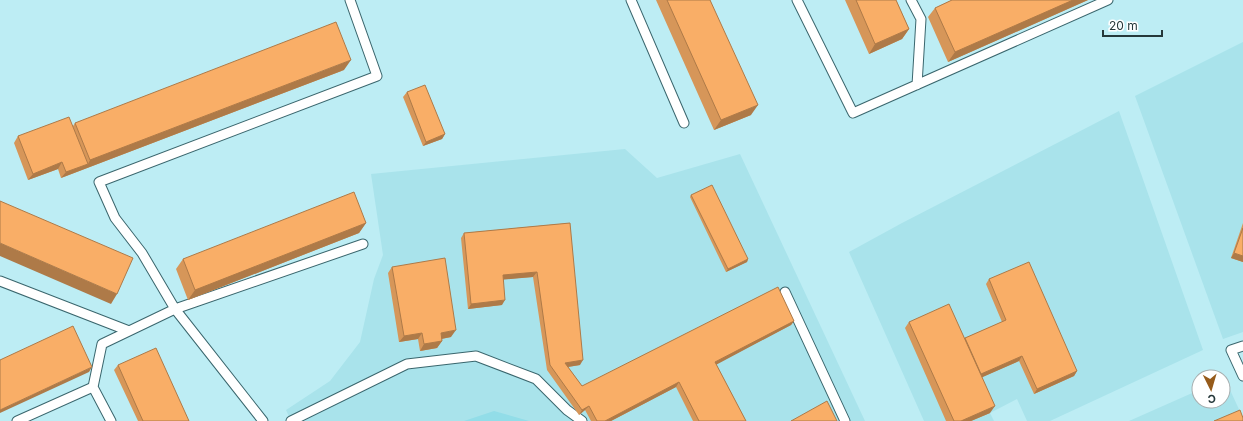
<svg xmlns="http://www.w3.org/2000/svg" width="1243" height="421" font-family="Inter,sans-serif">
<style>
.built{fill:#a9e3eb}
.pitch{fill:#92dde8}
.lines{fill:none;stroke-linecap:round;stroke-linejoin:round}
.service-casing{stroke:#3a666d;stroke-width:11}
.service{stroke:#fff;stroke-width:9}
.wall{fill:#d69659}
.shaded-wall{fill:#ae7a48}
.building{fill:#f9ae67;stroke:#ae7a48}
</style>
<rect width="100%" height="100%" fill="#bdedf4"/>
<path class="built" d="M1243,42V332L1223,339L1135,96Z
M1119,111L1203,350L1050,421H1027L1017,399L990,413L994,421H924L849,252L902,223Z
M625,149L657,178L740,154L865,421H291L286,410L330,381L360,342L374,279L383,255L371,174Z
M1225,379L1243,418V421H1129L1199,390V401H1223V380Z"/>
<path class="pitch" d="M494,411L529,421H464Z"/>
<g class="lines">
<g class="service-casing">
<path id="service" d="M631,0L684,123
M797,0L853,113L1108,0
M911,0L921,19L917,85
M0,281L129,331
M785,292L845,421
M1243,346L1231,350L1243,376
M17,421L93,387
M111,421L93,387L102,344L175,309L363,244
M263,421L175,309L142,253L115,218L99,182L377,76L350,0
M291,421L407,364L476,356L536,379L567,410L582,421"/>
</g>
<use href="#service" class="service"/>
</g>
<path class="wall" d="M656,0H710L751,115L714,130Z
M845,0H896L909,29L902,39L869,54Z
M952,0H1088L948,62L928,17L935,8Z
M344,70L61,178L58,169L28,180L14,143L18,136L73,126L75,123Z
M407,92L445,134L442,139L423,146L403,97Z
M691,195L748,259L747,262L726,272L690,197Z
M366,223L359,233L188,300L176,269L183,259Z
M570,223L580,365L568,367L582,386L794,321L791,325L716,364L746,421H693L676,387L611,421H591L585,410L579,415L547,370L533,277L503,279L502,305L468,309L461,238L464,233Z
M1243,223V262L1231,258Z
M392,267L451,337L441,339L442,341L437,348L420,351L418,339L399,342L388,273Z
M989,279L1077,371L1074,376L1034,394L1019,361L982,377L990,413L971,421H946L905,328L909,322L965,338L1002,322L986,284Z
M118,365L189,421H138L114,370Z"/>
<path class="shaded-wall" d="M1073,0H1088L948,62L955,52Z
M909,29L902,39L869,54L875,44Z
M351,60L344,70L61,178L66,172L88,164L90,160Z
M758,105L751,115L714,130L721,120Z
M445,134L442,139L423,146L426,142Z
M62,162L58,169L28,180L33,174Z
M366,223L359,233L188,300L195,290Z
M0,243L117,294L111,304L0,256Z
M1234,253L1243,256V262L1231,258Z
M748,259L747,262L726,272L728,269Z
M537,272L533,277L500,280L503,275Z
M505,300L502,305L468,309L471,304Z
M794,321L791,325L712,367L715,362Z
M456,330L451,337L436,340L441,333Z
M422,333L418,339L399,342L404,336Z
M442,341L437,348L420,351L424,344Z
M1022,356L1019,361L976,380L979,375Z
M583,360L580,365L561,368L565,363Z
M92,367L89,372L0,413V410Z
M1077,371L1074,376L1034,394L1037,389Z
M679,382L676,387L611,421H605Z
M589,406L585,410L579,415L582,410Z
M995,406L990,413L971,421H961Z"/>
<path class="building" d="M667,0H710L758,105L721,120Z
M856,0H896L909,29L875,44Z
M952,0H1073L955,52L935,8Z
M336,22L351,60L90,160L75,123Z
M425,85L445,134L426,142L407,92Z
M69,117L88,164L66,172L62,162L33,174L18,136Z
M712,185L748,259L728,269L691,195Z
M354,192L366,223L195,290L183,259Z
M0,201L133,258L117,294L0,243Z
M570,223L583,360L565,363L582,386L778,287L794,321L715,362L746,421H699L679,382L605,421H597L589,406L582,410L550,365L537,272L503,275L505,300L471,304L464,233Z
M1243,228V256L1234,253Z
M445,258L456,330L441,333L442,341L424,344L422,333L404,336L392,267Z
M1029,262L1077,371L1037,389L1022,356L981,374L965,338L1006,320L989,279Z
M949,304L995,406L961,421H954L909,322Z
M73,326L92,367L0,410V360Z
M156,348L189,421H143L118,365Z
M827,401L837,421H791Z
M1240,410L1243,418V421H1214Z"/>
<g transform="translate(1211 389) rotate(175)"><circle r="19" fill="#ffffff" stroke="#a8afb0"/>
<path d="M0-3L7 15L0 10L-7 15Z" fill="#965b1b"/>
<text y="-6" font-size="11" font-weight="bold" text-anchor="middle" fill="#25383a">С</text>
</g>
<path d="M1103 30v6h59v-6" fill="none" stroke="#25383a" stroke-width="2"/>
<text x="1109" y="30" font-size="12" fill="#25383a" stroke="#ffffff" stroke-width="3" paint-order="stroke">20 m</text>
</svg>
